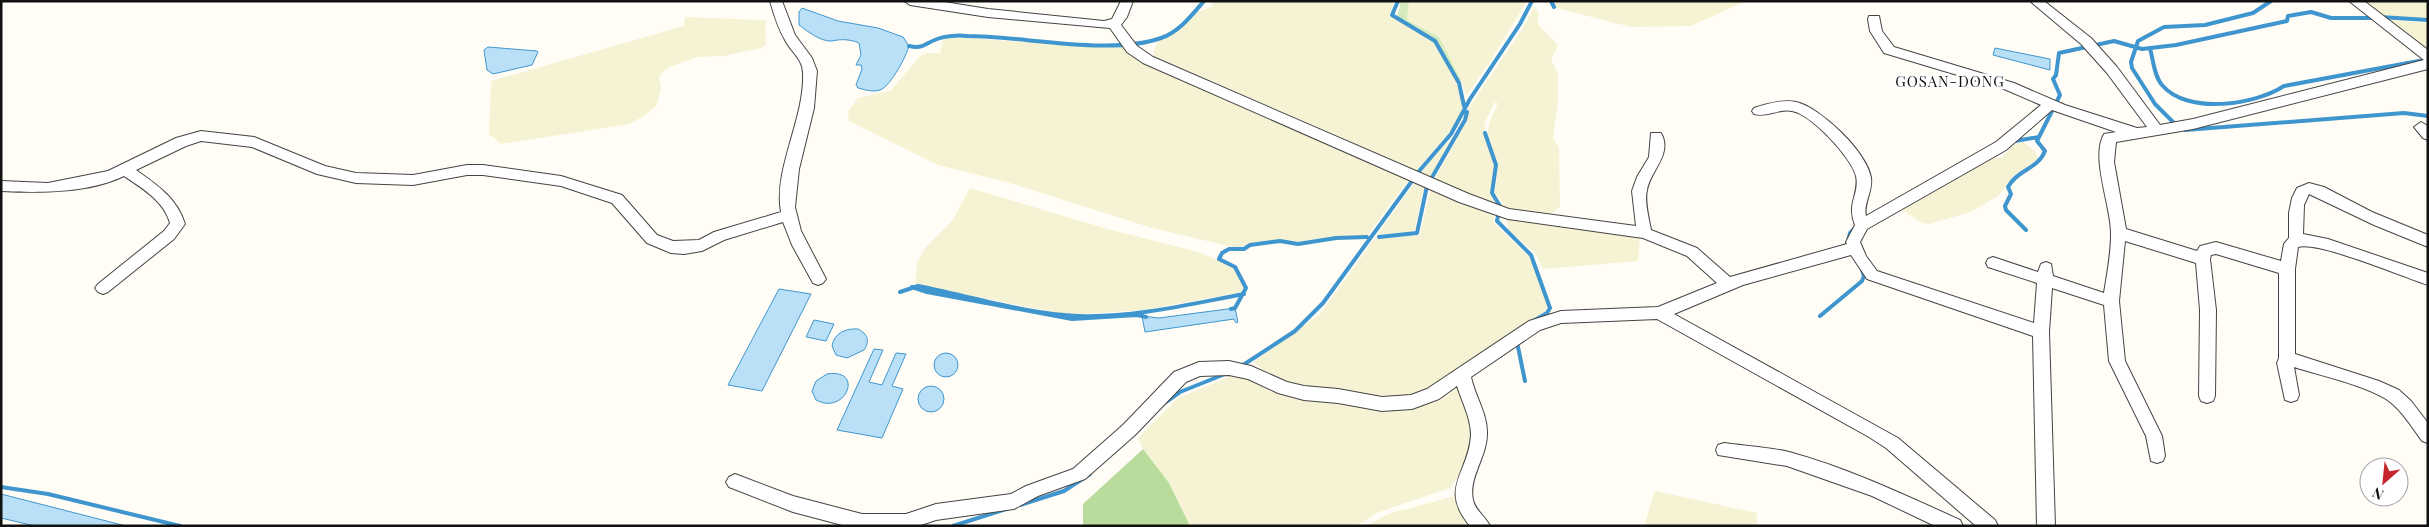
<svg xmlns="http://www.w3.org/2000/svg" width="2429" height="527" font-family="'Playfair Display',serif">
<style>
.farmland{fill:#f6f3d4}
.green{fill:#d5ebbd}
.forest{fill:#b9dc9c}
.water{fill:#b9e0f7;stroke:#3f96cf}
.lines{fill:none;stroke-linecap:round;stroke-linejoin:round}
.stream{stroke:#3f96cf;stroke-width:4}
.minor-casing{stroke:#444;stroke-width:2}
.minor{fill:#fff;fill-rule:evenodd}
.labels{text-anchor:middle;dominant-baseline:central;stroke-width:5;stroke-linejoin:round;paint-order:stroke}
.quarter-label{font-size:15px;letter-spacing:1px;fill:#111;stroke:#fff}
</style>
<rect width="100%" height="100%" fill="#fffdf5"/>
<path class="farmland" d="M1210,1H1394L1389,15L1429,38L1438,48L1457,83L1463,108L1449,133L1414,173L1359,148L1346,139L1154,56L1153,53L1158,41L1180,28L1197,12L1214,6Z
M1409,1H1527L1491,60L1466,96L1462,82L1439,37L1407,20Z
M1552,1H1746L1691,26L1631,27L1556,8Z
M2365,1H2428V19L2383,16Z
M1535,6L1539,16L1537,18L1540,27L1558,45L1551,60L1558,73V100L1553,138L1559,148L1560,206L1553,213L1546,215L1509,210L1504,208L1501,200L1495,194L1498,165L1488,134L1489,123L1498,103L1495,102L1485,122L1484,135L1495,165L1490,193L1496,199L1499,208L1433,182L1467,121L1468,109L1521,31Z
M685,17L767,20L765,26L766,44L762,48L723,56L698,57L667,68L659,77L661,87L657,105L644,116L629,124L501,144L489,134L491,81L684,26Z
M2386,20L2428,23V52Z
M954,37L1078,46L1127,47L1410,178L1367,236H1335L1298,242L1280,239L1248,244L1237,248L1152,228L1010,183L938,165L849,121L848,112L858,98L890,91L920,56L927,53H940L943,39Z
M1455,135L1429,179L1418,175L1437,153Z
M2022,141L2035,151L2038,158L2035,162L2015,174L1998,196L1971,212L1929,224L1922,223L1899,208L1990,158H2001L2012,147Z
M1416,181L1425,185L1414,232L1377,235Z
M1431,187L1493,213L1494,223L1531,259L1548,306L1545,312L1513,330L1461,373L1435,391L1410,397H1367L1295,385L1262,369L1253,362L1320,314L1374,239L1420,235Z
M970,188L1104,228L1199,252L1233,267L1242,280L1244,288L1243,292L1144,310L1080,314L1059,313L915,285L917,262L926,247L952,221Z
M1509,217L1640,237L1638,261L1543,269L1536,254L1509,230L1506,221Z
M1236,374L1268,387L1418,406L1439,401L1458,387L1476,434L1465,467L1450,488L1379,512L1356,526H1190L1169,483L1143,449L1138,438L1178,398Z
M1655,491L1757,513V526H1644Z
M1459,495L1471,526H1366L1388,514Z"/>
<path class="green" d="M1401,1H1409L1407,20L1439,37L1462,82L1456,77L1436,41L1397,17Z"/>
<path class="forest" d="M1143,449L1169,483L1190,526H1083V504Z"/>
<path class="water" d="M802,8L838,21L878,28L903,37L909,46C906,57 892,83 882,89C875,93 866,90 858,88L856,85L862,69L861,65H856L861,55L859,43C850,39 840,39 832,41C821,42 807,31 799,25V12Z
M488,47L537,51L538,52L532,65L493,74L487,70L484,50Z
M1995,48L2050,59V70L1993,55Z
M779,289L811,294L762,391L728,385Z
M1235,308L1238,322L1236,323L1234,319L1145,332L1142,316L1159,318Z
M814,320L834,324L826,341L806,337Z
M858,329C868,334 870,341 864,350L847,358L836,355L832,346C834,333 846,328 858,329Z
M874,349L883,350L869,382L882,385L896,353L906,354L892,386L903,389L882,438L837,430Z
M934 365a12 12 0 1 1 24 0a12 12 0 1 1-24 0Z
M827,374C865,368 846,416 816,400L812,391L816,381Z
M918 399a13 13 0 1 1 26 0a13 13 0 1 1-26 0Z
M1,494L126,526H35L1,518Z"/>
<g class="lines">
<path class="stream" d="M1398,1L1392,15L1435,41L1459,83L1464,106
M1551,1L1554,7
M2380,17L2428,20
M909,46C924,49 924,44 937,39C945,36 958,35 967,36C1022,36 1111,56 1161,38C1179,32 1192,15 1204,1
M2150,48C2153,59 2154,76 2162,85C2187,115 2255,105 2284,86L2424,60
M2173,122L2155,104L2132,68L2131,62L2138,41L2164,27L2205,25L2253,13L2271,1
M2185,130L2404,113L2428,116
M1485,133L1496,165L1492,193L1500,206L1497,221L1531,255L1550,308L1547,313L1535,320
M2015,141L2039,137
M2026,230L2006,210L2005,206L2011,194L2008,187C2017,170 2038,169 2045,151L2037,141L2060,95L2053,79L2056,75L2059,53L2114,41L2142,49L2176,45L2287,21L2288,16L2311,12L2331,18H2372
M1379,237L1417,233L1427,186L1465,120L1467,112
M1847,245L1850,233L1854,229
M912,287L927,292L1072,319L1137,315L1146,317
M900,292L918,286C969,296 1027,314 1079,316C1134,318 1190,304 1244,294
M1231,309L1235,308L1246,288L1235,267L1219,259L1222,253L1229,249H1244L1250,245L1280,241L1298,244L1336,238L1367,237
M1820,316L1862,281L1864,276L1862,270
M1517,342L1525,381
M1240,367L1295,331L1323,303L1420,170L1451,134L1470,99L1520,24L1532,1
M1166,402L1180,392L1225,374
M1,487L48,494L180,526
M1020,505L1064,491L1090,474
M953,526L1006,509"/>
<g class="minor-casing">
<path id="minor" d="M770,1H782L795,35L812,58L817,71L814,108L799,169L795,207L801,231L826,279L823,283L818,285L813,283L792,245L783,222L724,240L702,251L684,254L671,253L647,243L612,203L561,186L483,175H467L413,185L356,183L317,174L252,147L201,141L186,146L136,170C157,185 177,198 185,224L174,239L108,292L103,294L98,292L95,288L98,284L164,231L170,223C164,201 142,188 124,176C89,193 40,193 1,191V181L48,183L108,171L176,138L201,131L254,137L325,166L356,173L413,175L467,165H483L561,176L622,195L657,235L673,241L699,240L714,232L781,212C773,170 805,118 803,73C803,59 791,52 785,40C778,28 774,15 770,1Z
M904,1H938L988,9L1104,21L1112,19L1121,1H1133L1127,17L1121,25L1137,46L1153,57L1469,194L1509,209L1636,226L1632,191L1637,177L1649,157L1651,133H1661C1673,154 1650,171 1647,190C1644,201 1649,218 1651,230L1697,248L1730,277L1847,244L1846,242L1855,225C1846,203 1860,194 1856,176C1852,158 1811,114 1792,111C1779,108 1767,118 1754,114L1752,111L1754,108C1766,104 1783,99 1796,102C1820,107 1868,153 1871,178C1873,192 1863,203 1866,216L1996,142L2041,105L2004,89L1884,53L1870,31L1868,19L1869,16H1879L1882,31L1894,47L2014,83L2065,105L2137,128L2147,127L2107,73L2081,44L2030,1H2044L2091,38L2117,67L2160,125L2193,119L2424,60L2349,1H2364L2428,50V69L2193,129L2116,142L2114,162L2126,229L2197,251L2200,246L2216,242L2281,261L2284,244L2289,238V213L2292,198L2297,188L2309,183L2324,187L2372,212L2428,235V247L2374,225L2309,194L2304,205L2303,234L2328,239L2428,273V285C2403,277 2319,241 2298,247L2295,269V354L2379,381L2399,390L2411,401L2428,423V443L2422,441C2412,427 2401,409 2386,399C2361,384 2322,376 2294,367L2299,395L2297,400L2291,402L2285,400L2277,363L2279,358V273L2216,254L2211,255L2210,259L2216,310L2215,396L2213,401L2207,403L2201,401L2199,396L2200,310L2196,263L2125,241L2119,301L2125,361L2162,436L2165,456L2163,461L2157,463L2151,461L2146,436L2109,361L2104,305L2052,288L2049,332L2055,526H2037L2033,336L1867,279L1851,255L1743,285L1674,314L1898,438L1995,520L1998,526H1976L1886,448L1869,437L1657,319L1561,323L1540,330L1471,377C1475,396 1487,413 1487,432C1488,456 1468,477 1473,500C1475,510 1485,516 1490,526H1470C1438,488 1469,473 1471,435C1471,418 1462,402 1457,386L1439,399L1412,409L1382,411L1338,403L1304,400L1278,393L1248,379L1229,375L1200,376L1186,382L1135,435L1085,479L1038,496L1014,509L936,520L918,526H846L793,512L729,487L726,482L729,477L735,474L793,496L862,514H906L936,504L1011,494L1026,486L1073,469L1123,425L1174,372L1199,362L1229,361L1251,366L1287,382L1304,386L1338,389L1382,397L1411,395L1427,389L1529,321L1561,311L1658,307L1717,283L1687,256L1643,238L1508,219L1459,202L1143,63L1127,52L1110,28L988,17L910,5ZM2052,110L2116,132L2104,134C2090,158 2112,208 2111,235C2111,254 2107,274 2104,293L2053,276L2051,264L2046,262L2041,264L2038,272L1993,257L1988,259L1986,263L1988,267L2037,283L2034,323L1877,271L1866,256L1860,242L1867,229L2006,150Z
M2421,122L2428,126V140L2423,138L2414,127Z
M1724,443C1745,446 1768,447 1789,452C1848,468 1905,495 1960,520L1963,526H1935L1872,496L1787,466L1718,455L1716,450L1718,445Z"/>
</g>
<use href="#minor" class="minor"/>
</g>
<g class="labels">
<g class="quarter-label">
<text x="1950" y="81">GOSAN-DONG</text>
</g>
</g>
<rect width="2429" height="527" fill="none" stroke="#111111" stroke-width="5"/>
<g transform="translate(2384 482) rotate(207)"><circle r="24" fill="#ffffff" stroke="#a0a0a0"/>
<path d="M0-4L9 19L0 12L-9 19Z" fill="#c4262e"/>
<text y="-8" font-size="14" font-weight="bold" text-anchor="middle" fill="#111111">N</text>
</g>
</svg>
